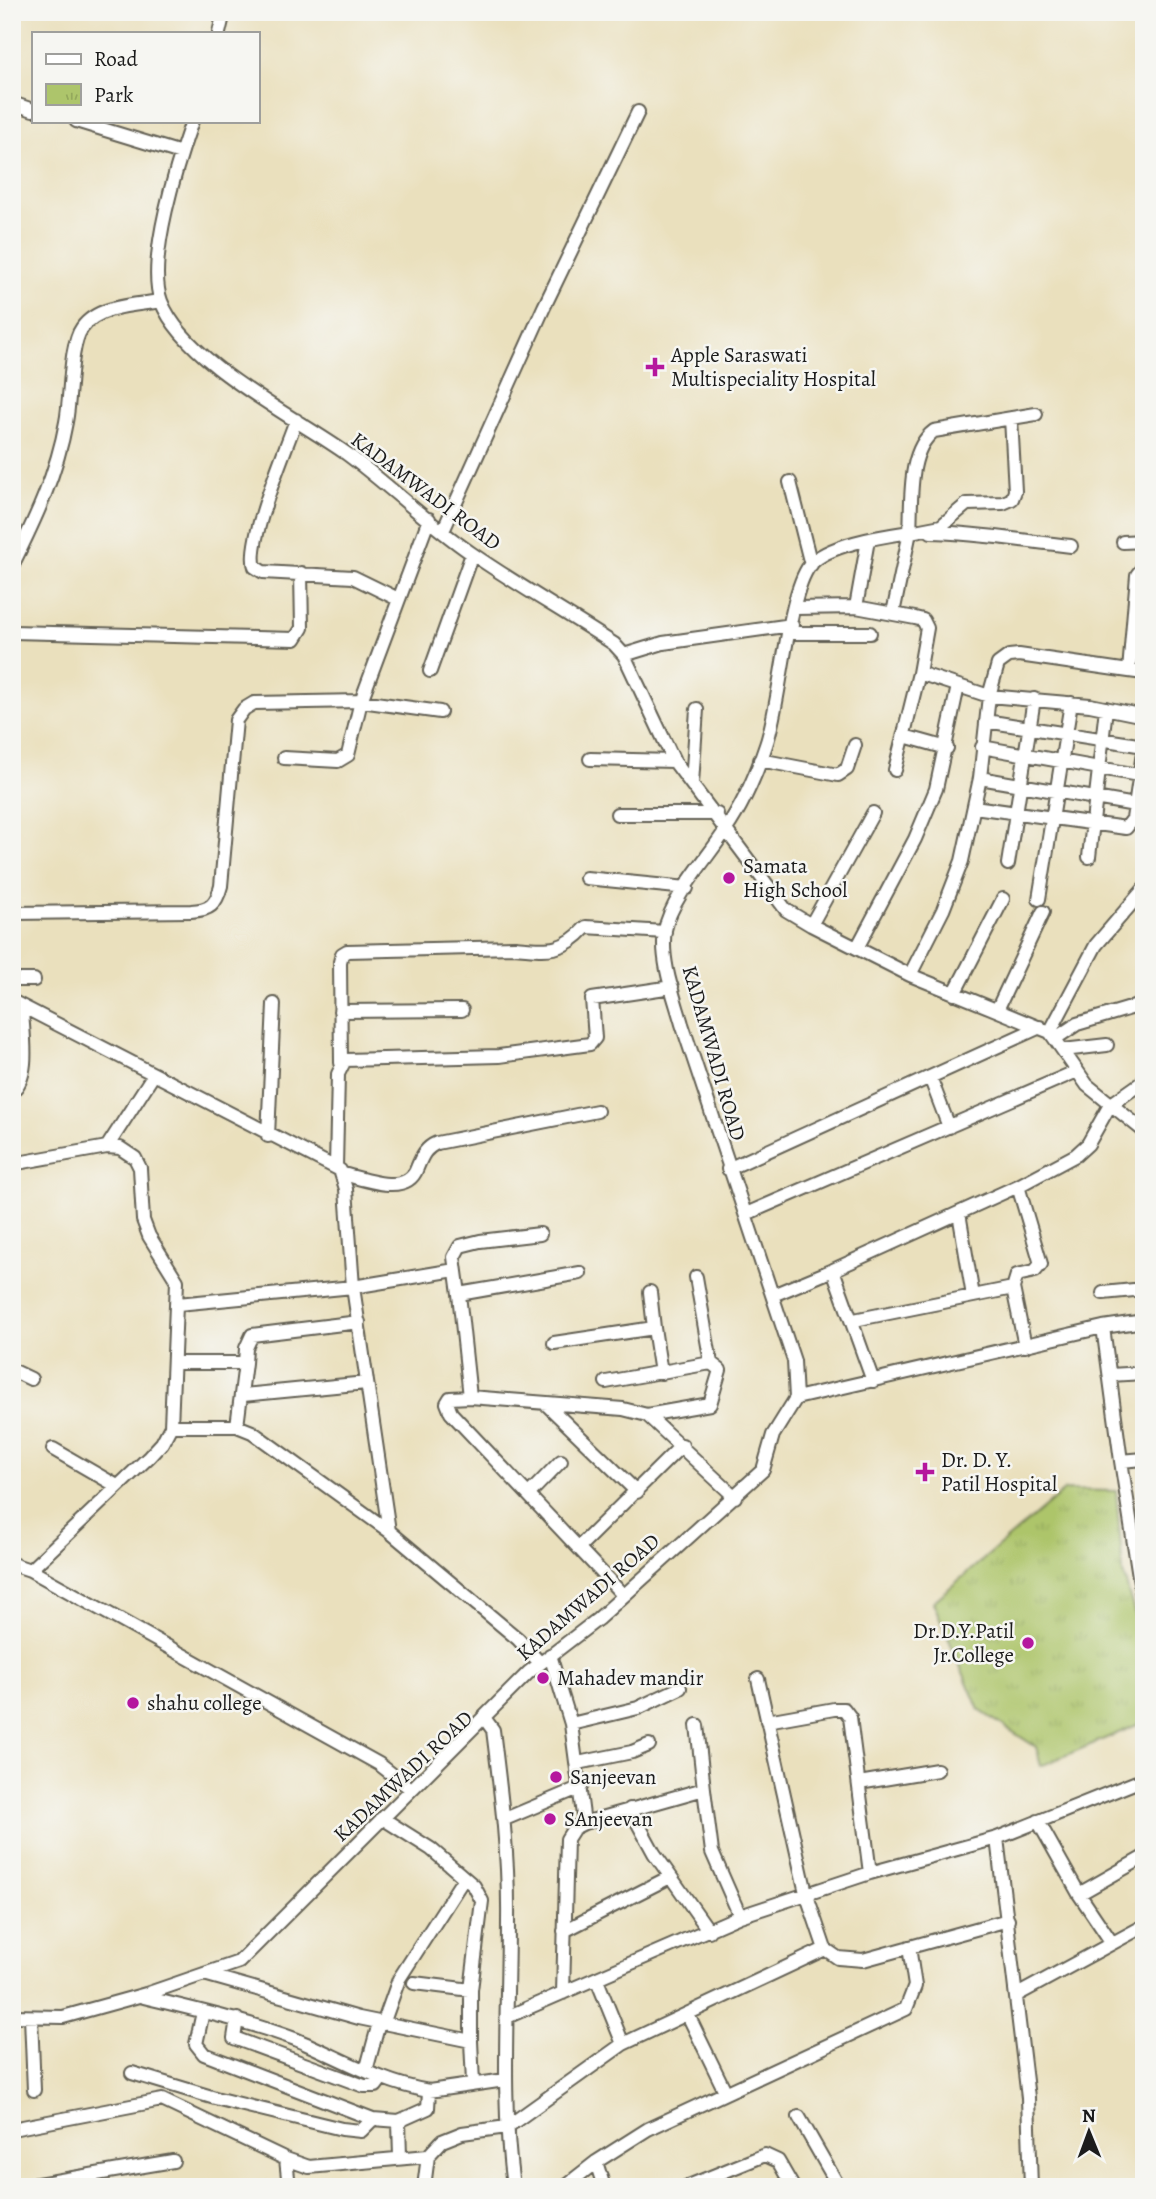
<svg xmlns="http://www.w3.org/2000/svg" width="1156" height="2199" font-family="Alegreya,serif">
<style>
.park{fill:url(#park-tufts);stroke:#647044;stroke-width:2}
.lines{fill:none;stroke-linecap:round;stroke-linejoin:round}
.minor-casing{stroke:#646154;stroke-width:16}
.minor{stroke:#fff;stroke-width:12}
.poi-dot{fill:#b5179e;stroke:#f6f6f2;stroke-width:2.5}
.labels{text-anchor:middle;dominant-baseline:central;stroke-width:5;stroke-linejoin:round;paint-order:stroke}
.poi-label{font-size:21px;fill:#1c1c1c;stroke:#f6f6f2;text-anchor:start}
.street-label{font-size:21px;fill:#1c1c1c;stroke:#f6f6f2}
</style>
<defs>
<pattern id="park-tufts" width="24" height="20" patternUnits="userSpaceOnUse" patternTransform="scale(1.75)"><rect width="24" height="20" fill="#adc56b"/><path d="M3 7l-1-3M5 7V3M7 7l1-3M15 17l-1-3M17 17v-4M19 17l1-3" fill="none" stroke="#94a95c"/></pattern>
</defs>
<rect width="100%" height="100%" fill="#f6f6f2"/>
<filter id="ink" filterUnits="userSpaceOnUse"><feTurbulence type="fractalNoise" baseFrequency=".0143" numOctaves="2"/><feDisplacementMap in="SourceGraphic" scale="14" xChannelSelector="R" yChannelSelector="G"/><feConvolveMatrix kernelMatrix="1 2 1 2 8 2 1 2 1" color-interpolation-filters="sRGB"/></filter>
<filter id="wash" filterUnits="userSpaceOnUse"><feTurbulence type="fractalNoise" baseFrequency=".00686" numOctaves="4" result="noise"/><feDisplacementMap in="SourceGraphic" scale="28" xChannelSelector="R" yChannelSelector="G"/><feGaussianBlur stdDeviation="1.57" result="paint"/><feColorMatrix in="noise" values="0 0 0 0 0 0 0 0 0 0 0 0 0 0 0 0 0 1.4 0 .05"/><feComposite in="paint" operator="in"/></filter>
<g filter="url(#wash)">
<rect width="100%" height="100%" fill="#eae0bd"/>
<path class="park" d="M1065,1490L1116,1491L1123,1573L1144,1647V1722L1041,1766L1036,1747L979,1710L933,1602Z"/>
</g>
<g filter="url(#ink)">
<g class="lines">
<g class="minor-casing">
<path id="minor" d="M219,33L224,12
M12,103L33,110
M76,121L181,153
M192,121C178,161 146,261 161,301C185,363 294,416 347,454C389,485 427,523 471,553C517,585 567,613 614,644L624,655L674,761L786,910L811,925L910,975L1050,1032L1087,1085L1144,1131
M296,420C286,449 246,542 255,567L263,572L353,577L398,599
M790,482L811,565
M443,531L544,307L638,112
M910,532L941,526L967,504L1003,503L1012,499L1015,491L1011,418
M931,532C978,533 1024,541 1071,546
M1123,542L1144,541
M12,566C35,520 57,473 66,422C71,398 69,346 82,328C98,305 137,305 161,301
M1144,566L1137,575L1129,671L1144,673
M856,607L868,540
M796,608L856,607L915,618L923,620L927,628L919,673L989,696L1090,705L1144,716
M893,613L910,532
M12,632L295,639L302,628L301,573
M790,633H870
M624,655L663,643L792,625
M430,671L472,554
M986,721L1144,746
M904,736L947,748
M982,747L1144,776
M284,758L338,761L348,755L361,701L429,519
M590,759L674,761
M760,760L838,775L847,769L855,745
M895,770L919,673
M980,778L1135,805
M692,784L697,709
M974,807L1126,828L1133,819L1144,746
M617,814H717
M1089,857L1106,708
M1008,864L1034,699
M586,878L687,888
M1039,899L1071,703
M12,913L191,911C210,910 216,905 221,886L236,720L244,709L254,703L361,701L440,712
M811,925L873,813
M857,948L915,839L936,789L958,686
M910,975L943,910L962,861L980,778L989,696L998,664L1009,656L1019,655L1129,671
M12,980H34
M954,994L1003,899
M12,1001L340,1170L346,1189L353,1287L389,1531L518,1639L540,1663
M997,1010L1043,912
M340,1011L462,1010
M1050,1032L1096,945L1144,889
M1056,1038L1077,1024L1144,1004
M1063,1050L1107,1045
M341,1063L340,962L342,954L347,951L515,947C547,950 563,953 586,927L665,932
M930,1077L949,1127
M12,1091C32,1076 22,1030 22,1008
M268,1136L274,1004
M107,1147L120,1148L135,1158L140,1168L143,1220L149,1236L177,1281L171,1426L162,1443L149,1457L30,1570L379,1764L411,1789
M12,1164L107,1147L154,1074
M336,1167L338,1074L345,1060L499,1056L590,1044L595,1038L592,999L672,987
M728,1169L1040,1027
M343,1174C365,1179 407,1197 417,1168C422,1156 425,1148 437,1143L597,1111
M959,1213L973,1296
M746,1214L1075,1072
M833,1270L1018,1186L1076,1155L1088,1144L1110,1105L1144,1081
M1013,1288L1017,1275L1035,1271L1041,1264L1018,1186
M1103,1293L1144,1289
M459,1294L454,1257L460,1246L480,1241L540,1234
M773,1295L833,1270L873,1381
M178,1304L353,1287L455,1270
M854,1320L1013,1288L1025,1346
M1103,1327L1121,1461
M654,1328L661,1373
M554,1343L654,1328L650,1292
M174,1363H245L237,1426
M245,1363L246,1348L252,1335L359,1322
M12,1370L31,1379
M1110,1375L1144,1373
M606,1382L711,1363
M243,1395L366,1383
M470,1397L459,1294L580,1273
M796,1398L1103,1327L1144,1321
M546,1404L637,1492
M647,1415L710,1404L720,1370L711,1363L696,1277
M171,1426H237L252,1432L389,1531
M53,1449L117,1486
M1144,1459L1121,1461L1144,1608
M529,1494L561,1461
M579,1547L682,1445
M12,1564L30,1570
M623,1595L451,1413L447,1403L450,1398L470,1397L623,1409L647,1415L735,1497
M550,1655L571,1724L584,1823
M758,1679L806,1893L825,1949
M485,1719L493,1730C501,1794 509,1857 508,1921C508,2009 501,2099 513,2187
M767,1721L834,1709H844L850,1717L870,1873
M571,1724L638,1708L680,1688
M697,1725L704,1789
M578,1763L632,1752L649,1745
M859,1783L937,1770
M630,1809L654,1853L709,1931
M382,1818L431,1849L474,1886L482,1901L471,1990V2041
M505,1819L581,1787
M1038,1821L1079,1894L1112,1943
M997,1838L1028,2098L1031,2187
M1079,1894L1144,1857
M564,1931L670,1877
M204,1974L359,2018L471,2041L473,2083
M597,1980L623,2044
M414,1983L471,1990
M563,1993L567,1839L574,1828L584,1823L704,1789L712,1852L740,1916
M1017,1995L1144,1926
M140,1996C192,2009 244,2020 295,2039C339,2057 381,2083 429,2091L505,2080
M203,2012L196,2044L204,2054L373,2119L399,2121L428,2108L429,2091
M688,2015L725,2091
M12,2016L63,2017L146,1994L239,1962L529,1672L598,1619L763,1470L773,1435L796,1398L794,1361L682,1024C674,996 660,960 665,930C671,898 707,859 725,831C743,805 756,775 766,745C781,703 787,594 810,565C827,544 884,536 910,532C912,501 907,451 934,431L1036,414
M31,2017L34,2090
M507,2017L740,1916L870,1873L997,1838L1144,1779
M237,2019L234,2038L364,2086H376L382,2078
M383,2024L399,1979L464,1878
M366,2071L379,2023
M132,2073L215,2098L342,2129L361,2131L373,2119
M799,2117L839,2187
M399,2121L400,2157
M12,2129L162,2100L286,2159L289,2187
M286,2159L309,2167L428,2156
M596,2162L604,2187
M20,2187L173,2161
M424,2187L428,2156L442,2141L462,2133L507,2127L623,2044L825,1949L838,1958L863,1960L1008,1920
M564,2187L596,2162L648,2129L906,2009L915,1986L909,1947
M686,2187L765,2155L778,2161L793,2187"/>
</g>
<use href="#minor" class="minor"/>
</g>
</g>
<g class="poi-dot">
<path d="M651.5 356.5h7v7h7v7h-7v7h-7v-7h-7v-7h7z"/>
<circle cx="729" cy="878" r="7"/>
<path d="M921.5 1461.5h7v7h7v7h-7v7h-7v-7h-7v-7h7z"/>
<circle cx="1028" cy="1643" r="7"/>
<circle cx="543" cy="1678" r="7"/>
<circle cx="133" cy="1703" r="7"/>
<circle cx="556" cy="1777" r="7"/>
<circle cx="550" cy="1819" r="7"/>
</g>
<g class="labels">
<g class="poi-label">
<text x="671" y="355">Apple Saraswati<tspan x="671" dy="24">Multispeciality Hospital</tspan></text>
<text x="743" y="866">Samata<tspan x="743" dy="24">High School</tspan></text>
<text x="941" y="1460">Dr. D. Y.<tspan x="941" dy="24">Patil Hospital</tspan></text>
<text x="1014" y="1631" text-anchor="end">Dr.D.Y.Patil<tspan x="1014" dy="24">Jr.College</tspan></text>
<text x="557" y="1678">Mahadev mandir</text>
<text x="147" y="1703">shahu college</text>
<text x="570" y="1777">Sanjeevan</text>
<text x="564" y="1819">SAnjeevan</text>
</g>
<g class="street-label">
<text transform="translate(426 491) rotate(37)">KADAMWADI ROAD</text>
<text transform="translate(714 1053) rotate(74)">KADAMWADI ROAD</text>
<text transform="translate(588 1597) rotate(-41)">KADAMWADI ROAD</text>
<text transform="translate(403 1776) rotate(-43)">KADAMWADI ROAD</text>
</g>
</g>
<rect width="1156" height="2199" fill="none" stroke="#f6f6f2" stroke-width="42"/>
<rect x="32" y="32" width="228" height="91" fill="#f6f6f2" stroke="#9f9f9c" stroke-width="2"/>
<rect x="46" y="54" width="35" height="10" fill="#ffffff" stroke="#9f9f9c" stroke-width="2"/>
<text x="94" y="66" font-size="21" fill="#1c1c1c">Road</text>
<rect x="46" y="84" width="35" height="21" fill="url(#park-tufts)" stroke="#9f9f9c" stroke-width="2"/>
<text x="94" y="102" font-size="21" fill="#1c1c1c">Park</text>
<g transform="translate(1089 2132) rotate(359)" stroke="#f6f6f2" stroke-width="5" paint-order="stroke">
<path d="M0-5L12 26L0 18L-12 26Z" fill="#1c1c1c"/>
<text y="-10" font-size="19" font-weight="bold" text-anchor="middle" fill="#1c1c1c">N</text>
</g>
</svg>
